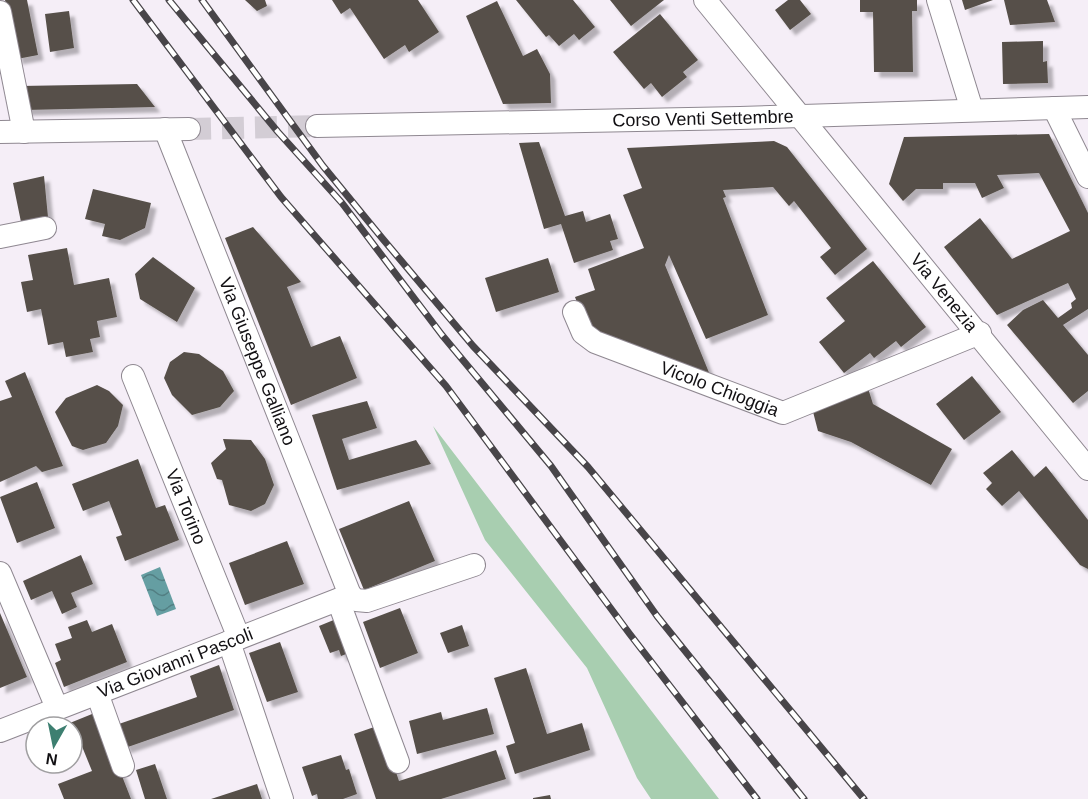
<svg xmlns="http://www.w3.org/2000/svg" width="1088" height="799" font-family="Arial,sans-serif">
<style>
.green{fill:#a8ceb0}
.water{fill:url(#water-waves)}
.building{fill:#565049;filter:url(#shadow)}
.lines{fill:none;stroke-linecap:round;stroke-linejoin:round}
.minor-tunnel{stroke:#d3cdd5;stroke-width:22;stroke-dasharray:22 11;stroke-linecap:butt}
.minor-casing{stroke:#8f8891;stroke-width:24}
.minor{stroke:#fff;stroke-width:22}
.rail-casing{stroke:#484549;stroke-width:7}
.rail{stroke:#fff;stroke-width:4.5;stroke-dasharray:14;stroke-linecap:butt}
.labels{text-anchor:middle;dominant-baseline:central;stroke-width:6;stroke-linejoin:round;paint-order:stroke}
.street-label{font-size:18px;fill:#121013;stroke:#fff}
</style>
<defs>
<pattern id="water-waves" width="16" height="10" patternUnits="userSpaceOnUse" patternTransform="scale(1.5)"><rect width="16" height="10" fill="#659ea2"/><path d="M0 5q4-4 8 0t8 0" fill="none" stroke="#527f83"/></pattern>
<filter id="shadow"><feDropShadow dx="5.5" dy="5.5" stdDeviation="1.5" flood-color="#0004"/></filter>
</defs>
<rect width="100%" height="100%" fill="#f5eef7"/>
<path class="green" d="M433,426L719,799H651L637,778L587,668L485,540Z"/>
<path class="water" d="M160,567L176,609L157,616L141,575Z"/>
<path class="building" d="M5,0H27L38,55L17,59Z
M245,0H265L267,6L257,11Z
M332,0H418L439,32L409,52L405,45L384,59L350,8L341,14Z
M516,0H573L595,27L579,40L574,34L559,46L549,35L546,37Z
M610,0H664L631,26Z
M788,0H800L811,14L790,30L775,10Z
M860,0H917V11H912L913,72H874L873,12H860Z
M962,0H993L965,10Z
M1004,0H1047L1055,22L1010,25Z
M497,1L523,56L537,49L550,74L551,103L503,104L466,16Z
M69,11L74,48L50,52L45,14Z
M660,14L698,60L683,72L687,77L662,97L651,83L644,89L613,52Z
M1043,41V62L1047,61L1048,83L1003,84L1002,42Z
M137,84L155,107L25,110L20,86Z
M1049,134L1088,213V309L1063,325L1088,355V391L1073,403L1007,325L1023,310L1043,300L1058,318L1072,308L1071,303L1076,299L1068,283L997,315L944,247L980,218L1012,259L1070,231L1039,173L997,175L1004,188L982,198L975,183H943V189H916L903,201L889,184L904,137Z
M774,141L787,147L867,249L835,275L820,257L831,248L794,201L789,206L773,187L723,190L726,197L723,198L768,315L706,339L669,255L665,265L710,375L586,327L575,297L595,290L588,269L644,248L623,195L642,188L627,148Z
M539,142L565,216L583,211L586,222L610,214L618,239L610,241L613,250L574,263L561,224L544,229L519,143Z
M44,176L48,217L21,222L13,183Z
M93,189L151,203L145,228L120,240L102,236L105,224L85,219Z
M253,227L301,282L287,287L311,347L340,336L357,378L291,405L225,238Z
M67,248L74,285L109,278L117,317L97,321L100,337L90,339L93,352L66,357L63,342L48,345L41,309L27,312L21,282L33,280L28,255Z
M153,257L195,288L177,322L140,299L135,274Z
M548,258L559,292L496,312L485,278Z
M873,261L926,327L901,347L896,341L874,358L870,353L844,373L819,342L845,321L826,298Z
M184,352L199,354L223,371L234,391L220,407L192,415L172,395L164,378L170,362Z
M25,372L63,466L42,472L36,466L0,482V401L12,397L5,381Z
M972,376L1001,412L964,440L936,404Z
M97,385L109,391L123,405L118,426L106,443L83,450L72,446L55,412L66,398Z
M867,385L873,404L952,449L931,485L851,442L818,431L812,408Z
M367,401L377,428L342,439L349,460L416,440L431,464L337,490L312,415Z
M223,439L251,440L265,459L274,485L265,504L251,511L229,505L222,480L217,479L211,463L226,449Z
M1012,450L1034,477L1046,466L1088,520V569L1080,565L1019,491L1002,506L986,489L992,483L983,473Z
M138,459L156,508L165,505L179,540L125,561L116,537L122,535L109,501L83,511L72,484Z
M37,482L55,528L17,543L0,497Z
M409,501L435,561L364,590L339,529Z
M287,541L304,584L245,605L229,563Z
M81,555L93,584L71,593L77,607L62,614L52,591L31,600L23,581Z
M400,608L418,653L380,668L363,622Z
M0,613L27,677L0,688Z
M341,617L354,651L341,656L339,650L330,653L319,626Z
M87,620L92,632L112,624L127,662L64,687L55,663L61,660L55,644L72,638L68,627Z
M462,625L469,646L448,653L440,633Z
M280,642L298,692L267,702L249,653Z
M219,665L234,710L125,748L116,725L197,697L190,676Z
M526,668L547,734L582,723L590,750L515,774L506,746L515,743L494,678Z
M487,708L494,734L417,754L409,721L441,712L443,720Z
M97,712L131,799H64L58,784L92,771L79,739L72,741V727H60Z
M380,725L399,781L496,750L506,779L441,799H376L354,734Z
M341,755L346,770L349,769L357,794L343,799H318L317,794L312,796L302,767Z
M155,764L167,799H145L136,770Z
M257,784L262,799H211Z
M550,795L551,799H533V798Z"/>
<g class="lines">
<path class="minor-tunnel" d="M189,129L317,126"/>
<g class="minor-casing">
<g id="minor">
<path id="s1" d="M705,0L1088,469"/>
<path d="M938,0L972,110"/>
<path d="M0,12L24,132"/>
<path d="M1054,108L1088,177"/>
<path id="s2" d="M317,126L740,118L1088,107"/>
<path id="s3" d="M165,129L350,595"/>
<path d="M0,132L189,129"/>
<path d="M0,237L45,228"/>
<path id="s4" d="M574,312L583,333L595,342L783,413L980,333"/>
<path id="s5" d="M133,376L239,638"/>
<path d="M0,573L57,708"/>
<path d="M350,595L356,600L367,601L474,565"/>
<path d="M338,600L398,762"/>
<path d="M229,642L282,799"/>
<path d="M97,693L123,766"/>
<path id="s6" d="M0,731L350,595"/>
</g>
</g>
<use href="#minor" class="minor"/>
<g class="rail-casing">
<path id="rail" d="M133,0L281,197L446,386L629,633L757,799
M169,0L278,132L342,203L442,335L551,466L657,616L804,799
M202,0L323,166L382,238L473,346L588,467L864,799"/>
</g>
<use href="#rail" class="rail"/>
</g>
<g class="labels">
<g class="street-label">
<text stroke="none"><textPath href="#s2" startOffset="386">Corso Venti Settembre</textPath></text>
<text stroke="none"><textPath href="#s1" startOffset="378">Via Venezia</textPath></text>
<text stroke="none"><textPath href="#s3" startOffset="250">Via Giuseppe Galliano</textPath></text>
<text stroke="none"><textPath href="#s4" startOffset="171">Vicolo Chioggia</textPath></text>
<text stroke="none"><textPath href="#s5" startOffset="141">Via Torino</textPath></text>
<text stroke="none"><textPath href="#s6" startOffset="188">Via Giovanni Pascoli</textPath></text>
</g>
</g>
<g transform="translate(54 745) rotate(189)"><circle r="28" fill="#ffffff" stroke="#a09fa1" stroke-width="1.5"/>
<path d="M0-4.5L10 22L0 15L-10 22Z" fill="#3d7f70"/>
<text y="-9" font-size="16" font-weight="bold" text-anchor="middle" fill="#121013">N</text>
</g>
</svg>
